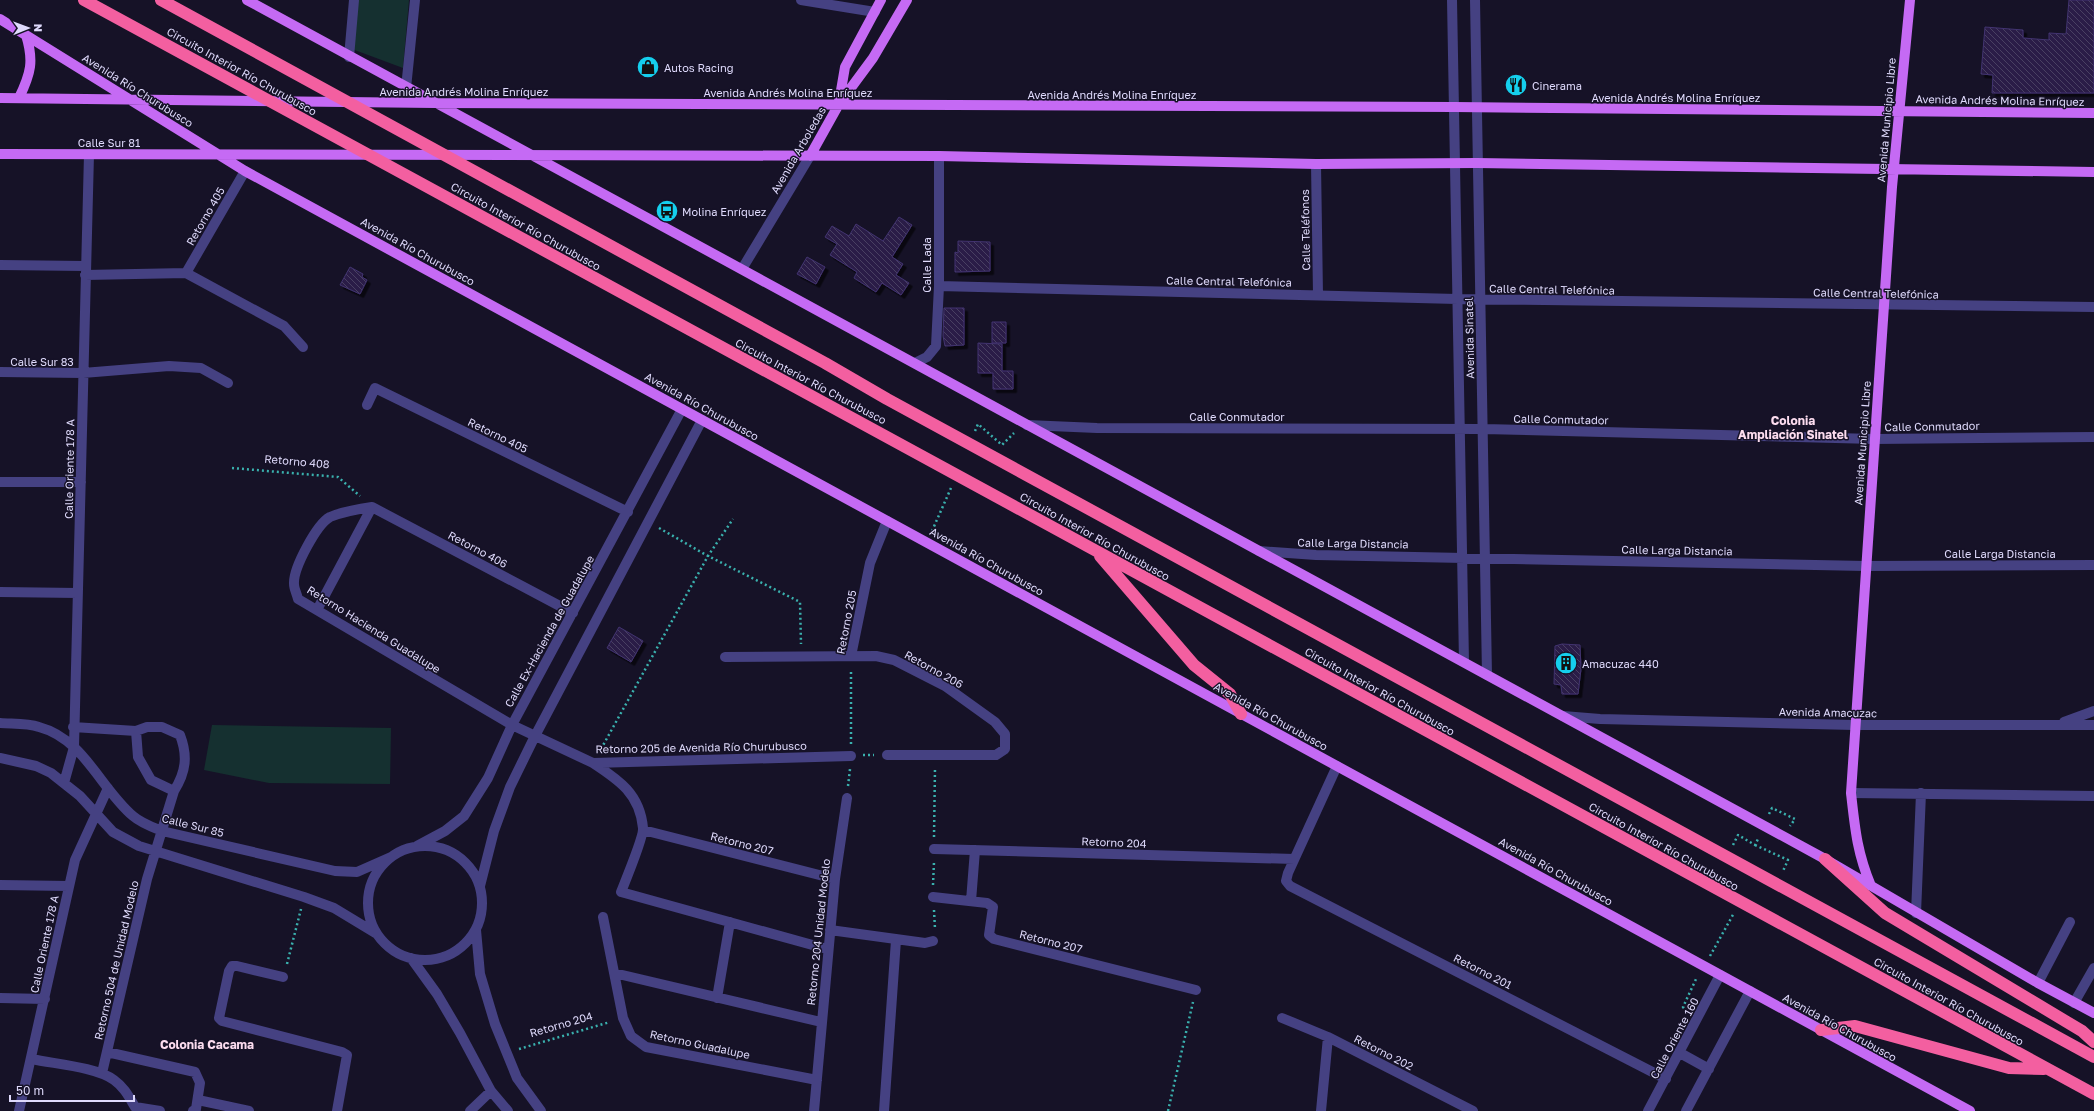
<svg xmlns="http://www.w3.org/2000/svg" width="2094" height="1111" font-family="'Golos Text',sans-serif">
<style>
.green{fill:#153030}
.building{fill:url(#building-back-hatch);stroke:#423370;filter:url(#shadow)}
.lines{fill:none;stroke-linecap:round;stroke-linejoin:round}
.path{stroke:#3ab1ae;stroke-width:2.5;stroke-dasharray:2 3;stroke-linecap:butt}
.minor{stroke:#454182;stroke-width:10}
.major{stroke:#c56af4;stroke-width:10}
.highway{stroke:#f35fa0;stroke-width:12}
.labels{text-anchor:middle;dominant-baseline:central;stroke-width:3;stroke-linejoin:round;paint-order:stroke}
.poi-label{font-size:11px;fill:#dfdafc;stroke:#161227;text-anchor:start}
.street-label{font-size:11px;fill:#dfdafc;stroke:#161227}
.neighbourhood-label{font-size:12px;font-weight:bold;fill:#fcdcef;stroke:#161227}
</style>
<defs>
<pattern id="building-back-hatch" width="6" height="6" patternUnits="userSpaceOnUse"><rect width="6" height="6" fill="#291f46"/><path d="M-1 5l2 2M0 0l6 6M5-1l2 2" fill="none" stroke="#483f62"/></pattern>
<filter id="shadow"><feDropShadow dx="3.5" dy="3.5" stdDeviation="0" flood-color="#0009"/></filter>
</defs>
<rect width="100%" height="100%" fill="#161227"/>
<path class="green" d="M357,0H409L403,68L352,49Z
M212,725L391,728L390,784L269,783L204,770Z"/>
<path class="building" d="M2069,0H2094V93H1992L1993,75L1981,74L1985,27L2023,30V38L2049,40V33L2066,34Z
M899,217L912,225L892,257L903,264L896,275L909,283L901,295L882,283L876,292L854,278L857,272L830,255L837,244L825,237L832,226L849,236L856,224L883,241Z
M958,241L990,242V271L955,272V252L958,253Z
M807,257L825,267L816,284L797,274Z
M350,267L363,274L362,277L367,280L360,294L340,285Z
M944,308H964V345L945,346L943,336Z
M992,322H1006V343H992Z
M978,343L1002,344V371H1013V389H993V373H978Z
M619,627L643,641L631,662L607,648Z
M1562,644L1580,645L1581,669L1578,694H1562L1561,685L1554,684L1555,646Z"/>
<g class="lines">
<path class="path" d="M975,431L978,424L1002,445L1014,433
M232,468L338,477L360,496
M659,528L708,556L800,602L801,644
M932,531L951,488
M851,744V669
M601,749L708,556L733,519
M863,755H874
M848,786L850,769
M1769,814L1772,808L1795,819L1790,826
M934,837L935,768
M1733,845L1738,835L1755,845L1759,837
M1755,845L1788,860L1783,871
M933,885L934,862
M934,910L935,929
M1710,956L1734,913
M287,964L301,909
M1687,1012L1683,1007L1697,977
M519,1049L610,1022
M1168,1111L1193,1002"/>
<path class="minor" d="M801,0L875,12
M1452,0L1464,662
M1475,0L1487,675
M349,57L354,0
M406,88L415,0
M1316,164L1318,295
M0,265L85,266
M742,269L810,156
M186,273L245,171
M85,275L186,273L284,326L303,347
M939,286L1457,299L2094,307
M915,363L927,357L936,346L939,286V156
M0,372L83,373L169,366L201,368L228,383
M367,405L375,388L628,512
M1027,425L1097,428L1484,429L1874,439L2094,437
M0,482H81
M372,507C358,509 344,511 330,517C317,524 293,568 294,584C294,589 297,594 298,599L512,725L593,763L851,756
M372,507L573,613
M1259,551L1316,555L1865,566L2094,565
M0,592L78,593
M317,610L372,507
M851,656L870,563L887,521
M725,657L876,656L894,660L945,686L995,722L1005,734V749L996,755H887
M1563,716L1600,719L1854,725H2094
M2064,722L2094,711
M0,723C13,724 27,723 39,727C84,739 100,788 133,816C141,823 152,827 162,831L335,871L357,872L391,857
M73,727L136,731L147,727H162L180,735C188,756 186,772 174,791
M0,758L36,766L51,773L80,796L113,832L139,846L304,897L334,908L377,934
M593,763C619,780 640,794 643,828C644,836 625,882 621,892L827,949
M1337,766L1288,873L1286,881L1290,886L1666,1079
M64,783L74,747L89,154
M1851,793L2094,796
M643,830L835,879
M417,846L445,831L464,816L488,778L512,725L682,409
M368 903a57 57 0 1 1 114 0a57 57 0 1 1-114 0Z
M934,849L1294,859
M0,885L69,886
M480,886L494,831L510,787L535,736L702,420
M933,897L987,903L993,907L989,935L994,939L1196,990
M971,901L975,850
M1916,913L1921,793
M603,917L623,1018L631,1036L646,1047L817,1080
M476,930L480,974L495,1024L517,1078L541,1111
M830,930L925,943L933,941
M411,958L437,994L460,1033L491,1091L508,1111
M614,973L821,1022
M283,977L237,966H232L229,971L219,1018L222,1021L342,1052L347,1055L337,1111
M2038,983L2070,922
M0,998L45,999
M717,998L730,922
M2074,1003L2094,968
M1282,1018L1328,1037L1473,1111
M107,1052L195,1072L200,1083L196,1109L193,1111
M1680,1053L1709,1069
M32,1059C54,1064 96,1067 114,1080C124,1087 129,1097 135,1107
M102,1073L147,879L174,791L151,780L138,757L136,731
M198,1100L249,1111
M135,1107L160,1111
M19,1111L75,860L108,788
M470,1111L491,1091
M814,1111L835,879L847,798
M884,1111L896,940
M1321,1111L1328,1037
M1648,1111L1720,975
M1686,1111L1750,991"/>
<path class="major" d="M247,0L1825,859L2038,983L2094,1013
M0,19L245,171L1970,1111
M0,98L435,103L1454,107L2094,113
M19,98C31,73 34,61 26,35
M839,102L845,67L881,0
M0,154L939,156L1316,164L1477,163L2094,172
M810,156L839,104L873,58L907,0
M1871,886C1857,852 1855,829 1851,793L1892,187L1910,0"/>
<path class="highway" d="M84,0L2094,1094
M161,0L825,363L887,399L2094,1057
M1100,556L1194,665L1230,694L1241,714
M1825,859L1885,913L2082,1031L2094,1042
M1821,1030L1855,1026L2009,1068L2044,1069"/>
</g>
<defs>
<g id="shop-disc" transform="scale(1.15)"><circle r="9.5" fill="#15cfed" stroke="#161227"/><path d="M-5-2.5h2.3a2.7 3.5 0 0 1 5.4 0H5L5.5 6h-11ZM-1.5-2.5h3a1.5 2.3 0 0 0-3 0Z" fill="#111"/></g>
<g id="restaurant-disc" transform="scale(1.15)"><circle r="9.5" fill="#15cfed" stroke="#161227"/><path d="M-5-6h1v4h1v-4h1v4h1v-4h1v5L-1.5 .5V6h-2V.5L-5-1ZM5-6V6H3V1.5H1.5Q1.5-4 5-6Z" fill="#111"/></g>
<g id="bus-disc" transform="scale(1.15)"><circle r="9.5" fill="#15cfed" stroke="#161227"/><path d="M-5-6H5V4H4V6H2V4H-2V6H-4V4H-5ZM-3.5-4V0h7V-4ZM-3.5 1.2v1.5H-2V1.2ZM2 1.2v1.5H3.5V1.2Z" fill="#111"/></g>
<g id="building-disc" transform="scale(1.15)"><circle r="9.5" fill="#15cfed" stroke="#161227"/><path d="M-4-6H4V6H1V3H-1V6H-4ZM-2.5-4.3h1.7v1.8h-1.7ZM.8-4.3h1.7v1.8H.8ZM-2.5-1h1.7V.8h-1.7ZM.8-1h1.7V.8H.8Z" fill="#111"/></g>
</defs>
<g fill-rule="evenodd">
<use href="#shop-disc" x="648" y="67"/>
<use href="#restaurant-disc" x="1516" y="85"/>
<use href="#bus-disc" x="667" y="211"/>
<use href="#building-disc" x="1566" y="663"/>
</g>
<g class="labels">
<g class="poi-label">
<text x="664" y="67">Autos Racing</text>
<text x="1532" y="85">Cinerama</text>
<text x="682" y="211">Molina Enríquez</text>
<text x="1582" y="663">Amacuzac 440</text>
</g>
<g class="street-label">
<text transform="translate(242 71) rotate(29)">Circuito Interior Río Churubusco</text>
<text transform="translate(138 90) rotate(32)">Avenida Río Churubusco</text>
<text x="464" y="91">Avenida Andrés Molina Enríquez</text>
<text x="788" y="92">Avenida Andrés Molina Enríquez</text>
<text x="1112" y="94">Avenida Andrés Molina Enríquez</text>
<text x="1676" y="97">Avenida Andrés Molina Enríquez</text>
<text transform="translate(2000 100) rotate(1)">Avenida Andrés Molina Enríquez</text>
<text transform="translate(1886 120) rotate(-85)">Avenida Municipio Libre</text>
<text x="109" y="142">Calle Sur 81</text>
<text transform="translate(798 150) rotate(-60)">Avenida Arboledas</text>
<text transform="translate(205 216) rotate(-60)">Retorno 405</text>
<text transform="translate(526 226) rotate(29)">Circuito Interior Río Churubusco</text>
<text transform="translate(1305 230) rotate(-91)">Calle Teléfonos</text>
<text transform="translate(418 251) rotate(29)">Avenida Río Churubusco</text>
<text transform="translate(926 265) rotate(-90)">Calle Lada</text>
<text transform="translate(1229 281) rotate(1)">Calle Central Telefónica</text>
<text transform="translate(1552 289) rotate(1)">Calle Central Telefónica</text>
<text transform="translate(1876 293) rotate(1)">Calle Central Telefónica</text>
<text transform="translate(1469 338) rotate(-91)">Avenida Sinatel</text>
<text x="42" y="361">Calle Sur 83</text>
<text transform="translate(811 381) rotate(28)">Circuito Interior Río Churubusco</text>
<text transform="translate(702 406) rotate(29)">Avenida Río Churubusco</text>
<text x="1237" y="416">Calle Conmutador</text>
<text transform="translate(1561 419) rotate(1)">Calle Conmutador</text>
<text transform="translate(1932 426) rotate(-1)">Calle Conmutador</text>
<text transform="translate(498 435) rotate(26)">Retorno 405</text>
<text transform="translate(1862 443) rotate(-86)">Avenida Municipio Libre</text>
<text transform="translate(297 461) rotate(5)">Retorno 408</text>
<text transform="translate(69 469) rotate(-89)">Calle Oriente 178 A</text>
<text transform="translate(1095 536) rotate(29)">Circuito Interior Río Churubusco</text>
<text transform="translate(1353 543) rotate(1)">Calle Larga Distancia</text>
<text transform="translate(478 549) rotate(28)">Retorno 406</text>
<text transform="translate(1677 550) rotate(1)">Calle Larga Distancia</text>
<text x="2000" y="553">Calle Larga Distancia</text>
<text transform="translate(987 561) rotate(29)">Avenida Río Churubusco</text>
<text transform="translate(846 622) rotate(-79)">Retorno 205</text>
<text transform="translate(374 629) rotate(32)">Retorno Hacienda Guadalupe</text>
<text transform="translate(549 631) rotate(-61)">Calle Ex-Hacienda de Guadalupe</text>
<text transform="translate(934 669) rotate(29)">Retorno 206</text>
<text transform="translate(1380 691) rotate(29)">Circuito Interior Río Churubusco</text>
<text transform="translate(1828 712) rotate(1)">Avenida Amacuzac</text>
<text transform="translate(1271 716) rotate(29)">Avenida Río Churubusco</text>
<text transform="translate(701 747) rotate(-1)">Retorno 205 de Avenida Río Churubusco</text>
<text transform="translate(193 825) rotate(14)">Calle Sur 85</text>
<text transform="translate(1114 842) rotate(2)">Retorno 204</text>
<text transform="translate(742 843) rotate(14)">Retorno 207</text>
<text transform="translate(1664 846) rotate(29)">Circuito Interior Río Churubusco</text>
<text transform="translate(1556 871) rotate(29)">Avenida Río Churubusco</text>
<text transform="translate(818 932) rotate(-84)">Retorno 204 Unidad Modelo</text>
<text transform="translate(1051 941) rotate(14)">Retorno 207</text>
<text transform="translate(44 944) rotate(-78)">Calle Oriente 178 A</text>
<text transform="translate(116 960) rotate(-77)">Retorno 504 de Unidad Modelo</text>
<text transform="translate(1483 971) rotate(27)">Retorno 201</text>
<text transform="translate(1949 1001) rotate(29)">Circuito Interior Río Churubusco</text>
<text transform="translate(561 1024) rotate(-16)">Retorno 204</text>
<text transform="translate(1840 1027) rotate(29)">Avenida Río Churubusco</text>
<text transform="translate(1674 1038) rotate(-62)">Calle Oriente 160</text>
<text transform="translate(700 1044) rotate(12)">Retorno Guadalupe</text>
<text transform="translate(1384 1052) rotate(27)">Retorno 202</text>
</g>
<g class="neighbourhood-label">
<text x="1793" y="420">Colonia<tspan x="1793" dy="14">Ampliación Sinatel</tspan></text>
<text x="207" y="1044">Colonia Cacama</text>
</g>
</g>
<g transform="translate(28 28) rotate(89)" stroke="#161227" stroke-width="3" paint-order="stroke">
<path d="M0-3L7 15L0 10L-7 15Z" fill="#dfdafc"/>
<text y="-6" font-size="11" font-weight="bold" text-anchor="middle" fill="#dfdafc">N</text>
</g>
<path d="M10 1095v6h124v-6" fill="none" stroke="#dfdafc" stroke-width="2"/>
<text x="16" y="1095" font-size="12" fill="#dfdafc" stroke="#161227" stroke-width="3" paint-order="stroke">50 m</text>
</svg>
